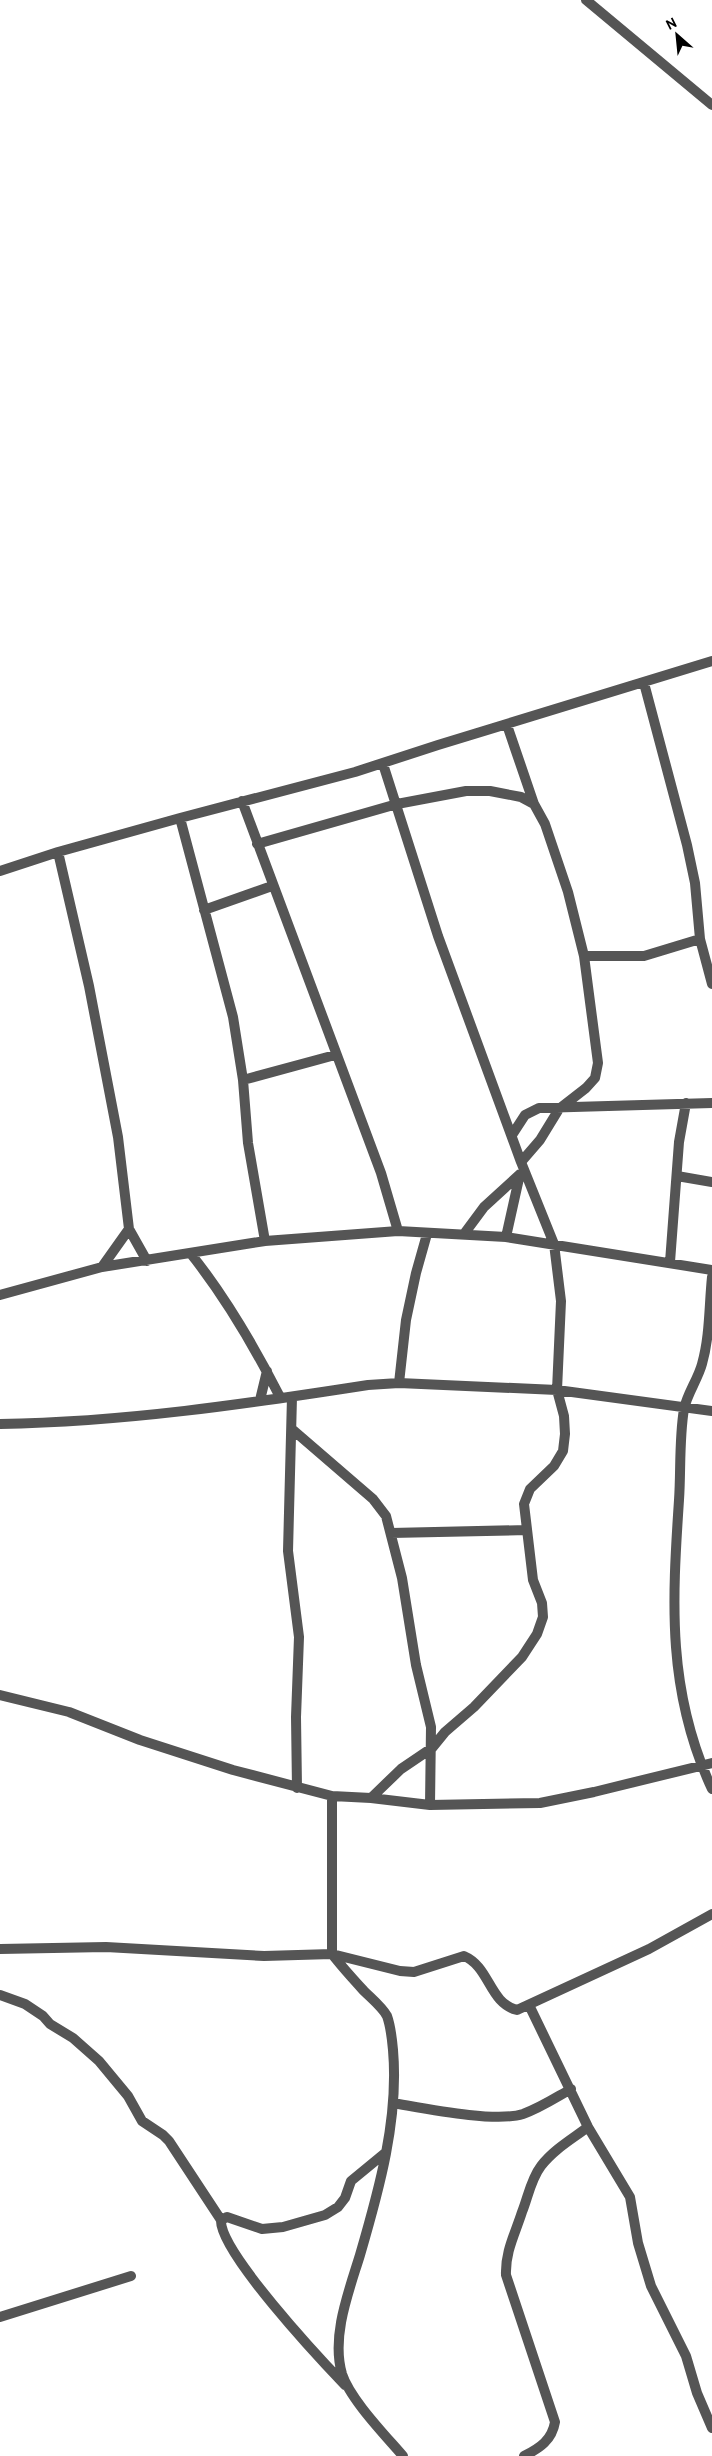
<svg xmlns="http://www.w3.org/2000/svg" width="712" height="2456" font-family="Overpass,sans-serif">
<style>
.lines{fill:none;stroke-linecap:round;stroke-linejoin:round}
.street{stroke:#555;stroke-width:10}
</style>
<rect width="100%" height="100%" fill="#fff"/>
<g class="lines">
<path class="street" d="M586,0L712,105
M644,683L687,845L695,883L700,939L712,984
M507,725L534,804
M242,801L381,1173L398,1231
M180,818L233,1017L243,1080L248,1143L265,1241
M257,844L397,804L466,791H490L521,797L534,804L545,824L568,892L584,956
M58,852L89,986L118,1137L129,1229L147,1261
M0,871L58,852L180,818L355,772L438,745L712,661
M204,910L272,886
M243,1080L335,1055
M512,1135L525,1115L539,1108L712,1103
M521,1162L540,1140L559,1109L586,1088L595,1078L598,1063L584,956H644L700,939
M677,1176L712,1182
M464,1234L484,1207L519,1175
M506,1237L520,1174
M191,1254C227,1299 254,1346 280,1397
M670,1262L679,1142L686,1103
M102,1267L129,1229
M712,1277C709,1306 710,1336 702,1364C698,1379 687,1394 684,1409C679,1439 681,1471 679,1500C672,1604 667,1692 712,1789
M0,1295L102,1267L265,1241L398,1231L506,1237L712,1270
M399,1383L406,1320L416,1273L427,1234
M292,1397L288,1551L299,1637L296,1717L297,1788
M260,1400L267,1371
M0,1424C124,1422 246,1404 368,1385L399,1383L557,1390L712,1411
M293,1430L373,1499L386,1516L402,1578L416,1665L431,1727L430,1805
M391,1533L527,1530
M0,1695L69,1712L140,1740L233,1770L332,1796L371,1798L430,1805L540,1803L594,1792L712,1763
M332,1796V1954C342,1967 353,1979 364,1991C372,1999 382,2007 387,2016C391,2027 392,2039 393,2050C399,2119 379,2190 360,2255C349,2291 331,2336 342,2374C350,2399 385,2435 403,2456
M371,1798L401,1769L432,1748L445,1732L474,1707L522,1657L537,1634L543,1617L542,1603L533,1580L524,1504L530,1489L554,1466L563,1451L565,1434L564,1416L557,1390L561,1301L554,1244L521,1162L438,936L383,764
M0,1949L106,1947L264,1956L332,1954L400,1971L414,1972L464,1956C490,1967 489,2003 517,2010L649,1949L712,1914
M0,1995L25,2004L43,2016L50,2024L73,2038L99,2061L128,2096L142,2121L163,2135L169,2141L221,2220C219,2251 320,2359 345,2385
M529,2005L588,2127L630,2197L638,2243L651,2286L686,2356L697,2393L712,2428
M393,2103C423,2108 495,2123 523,2114C540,2108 555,2098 571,2089
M221,2220L227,2217L262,2229L283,2227L325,2215L338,2207L345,2198L351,2181L385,2153
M0,2317L131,2276
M524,2456C540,2448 552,2440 555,2422L506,2275C505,2252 515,2234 522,2212C528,2197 531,2179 541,2166C553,2150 572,2139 588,2127"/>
</g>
<g transform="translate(677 35) rotate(333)" stroke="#ffffff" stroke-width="4" paint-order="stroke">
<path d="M0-4L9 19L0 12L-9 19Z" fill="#000000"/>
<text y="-8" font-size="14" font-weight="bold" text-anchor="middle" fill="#000000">N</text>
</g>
</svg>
